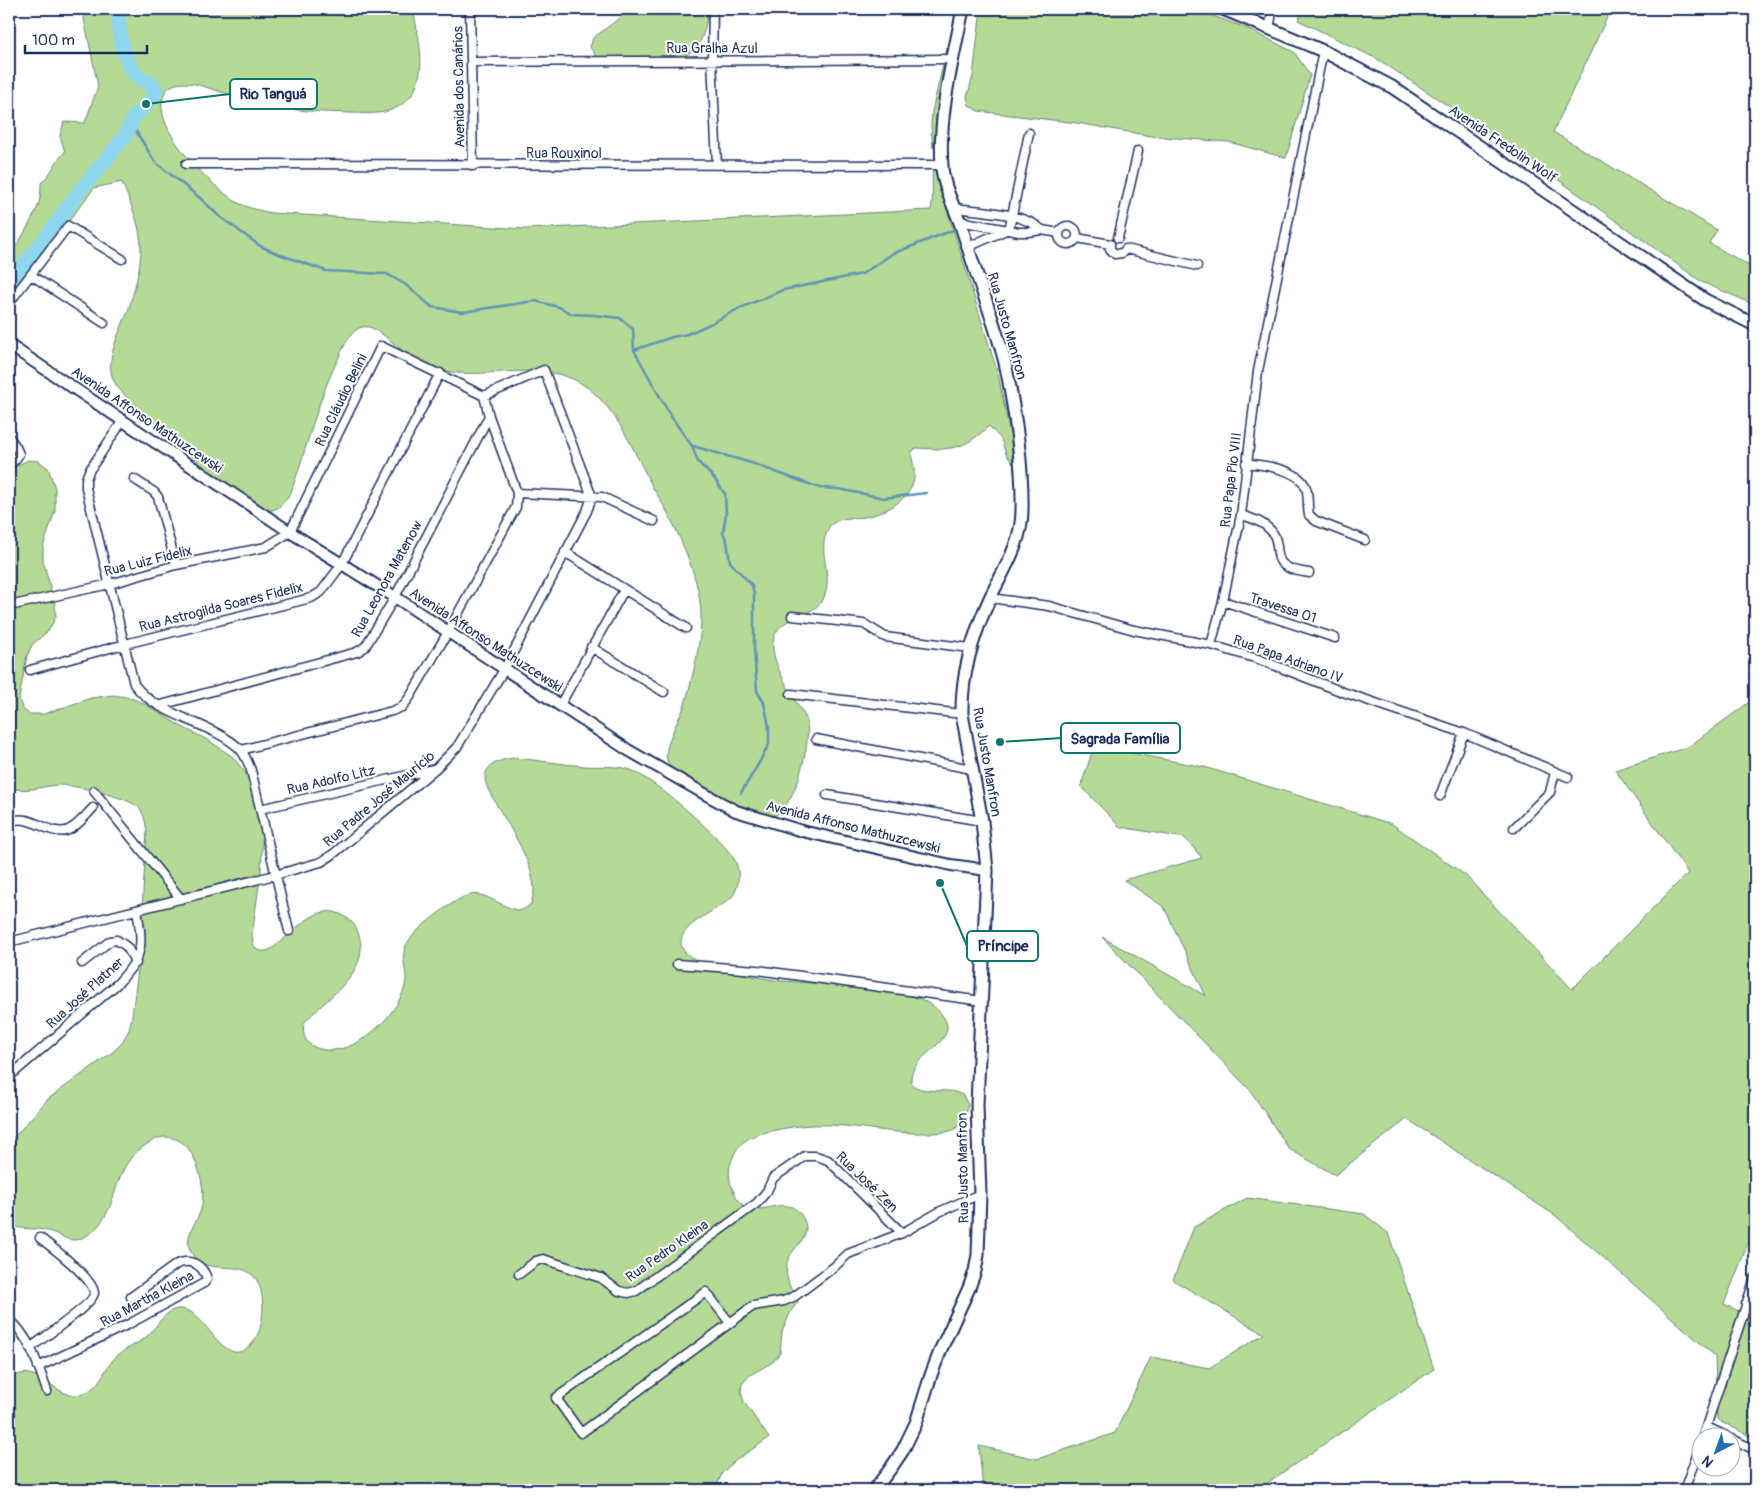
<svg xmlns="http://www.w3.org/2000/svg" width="1764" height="1499" font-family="Pangolin,sans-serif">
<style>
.green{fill:#b5da96;stroke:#68847a}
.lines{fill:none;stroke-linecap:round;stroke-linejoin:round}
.stream{stroke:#6094b5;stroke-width:2.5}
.river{stroke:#8ed7ef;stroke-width:15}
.minor-casing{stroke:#1b2f5e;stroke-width:11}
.tertiary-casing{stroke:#1b2f5e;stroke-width:14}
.secondary-casing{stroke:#1b2f5e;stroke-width:15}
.minor{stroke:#fff;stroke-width:8}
.tertiary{stroke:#fff;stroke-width:10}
.secondary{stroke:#fff;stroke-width:11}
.labels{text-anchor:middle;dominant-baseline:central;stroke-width:4;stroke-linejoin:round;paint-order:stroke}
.street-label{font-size:14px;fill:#1b2f5e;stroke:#fff}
.leader{fill:none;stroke:#0f766e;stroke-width:2}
.callout-dot{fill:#0f766e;stroke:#fff;stroke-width:2}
.callout{fill:#fff;stroke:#0f766e;stroke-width:2}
.callout-label{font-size:15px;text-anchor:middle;font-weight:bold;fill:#1b2f5e}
</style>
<rect width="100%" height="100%" fill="#fff"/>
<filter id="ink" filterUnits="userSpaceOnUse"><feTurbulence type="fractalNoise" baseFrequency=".02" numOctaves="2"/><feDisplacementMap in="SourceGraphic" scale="10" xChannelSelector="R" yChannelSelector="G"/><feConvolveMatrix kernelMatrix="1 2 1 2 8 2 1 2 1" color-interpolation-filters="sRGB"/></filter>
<g filter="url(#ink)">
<path class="green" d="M82,9H413C418,36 427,65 414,91C410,99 400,107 391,110C378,115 363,113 349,113C320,112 291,111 262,104C240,98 218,91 196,84C185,83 172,81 165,92C147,126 210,184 235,201C246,208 259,210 271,213L525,229L931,210C934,194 931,179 933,164L998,374L1011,438L1013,464L1006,454L1001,439L989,426C962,451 951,450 916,448L911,453C913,463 916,474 913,483C908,501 882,514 865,517C855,518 840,517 832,524C831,524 828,529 828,530C816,551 834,575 824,597C814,620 777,613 773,642C771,662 789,689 798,705C801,710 806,716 807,722C811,743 796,806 775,815C767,818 760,816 752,814L681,776C676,771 669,767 667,760C663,745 680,719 685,704C692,680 701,644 701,619C702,583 681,538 664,506C659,497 653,489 649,480C632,447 618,412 588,388C552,360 500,376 458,373C450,372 441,370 433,368C408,362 394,339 372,328C367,326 361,326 356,330C347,337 343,349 338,359C317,401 307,448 291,492C287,497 284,504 279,507C265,517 246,503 235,494C208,471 182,447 156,423C143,411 116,392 112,376C106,357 121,329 128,311C134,291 141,268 141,248C141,225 130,203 122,182L94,188L9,300V254C17,246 22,237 27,228C37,209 41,205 41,183C52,174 55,161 65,152L60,136L64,122L85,123L98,86Z
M632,9H708C705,29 704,46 684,56L607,60L596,56L590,47L593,38Z
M981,9H1194L1246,28L1294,52L1310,75L1286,158L1229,142L1151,136L1077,123L978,111L969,105L967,97L973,76Z
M1305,9H1611L1553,132L1717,230L1709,243L1755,269V305L1702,282L1536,164L1379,60L1298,20Z
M947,48L945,59L933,148L931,126L932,111Z
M28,460L39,461L48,468L55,488V511L43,547V561L55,604L56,616L49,630L32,645L27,656L19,698L22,708L29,714H44L91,698L114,695L131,698L145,704L182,727L208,740L233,757L244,771L252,783L263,826L261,871L252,935L253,944L257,950C260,950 262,952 265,951C270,951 277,945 281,941C297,928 318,904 340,914C347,917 354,923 357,930C375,971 327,996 304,1023C302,1037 306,1045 320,1049C353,1058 397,1017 405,986C409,971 398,957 408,942C415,930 445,907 458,900C479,887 490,900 510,908C514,909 518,911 522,910C525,909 528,906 531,904C532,899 534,894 534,889C533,863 511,829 498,807C494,799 486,789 485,779C484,764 503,759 514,758C537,760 561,764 584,766C599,767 617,765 631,770C652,778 729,843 736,863C740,874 739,888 732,897C720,910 664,930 686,953C697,964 715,968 730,971C751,976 773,981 796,982C837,986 881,983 920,999C929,1003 936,1007 942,1015C963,1041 912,1053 911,1078C911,1083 912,1085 916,1087C926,1092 938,1090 948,1091C953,1091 958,1093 963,1095L968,1105L965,1121C961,1123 957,1128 953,1130C946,1133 934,1133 927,1133C895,1134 864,1127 832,1125C811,1124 792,1126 772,1131C755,1134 739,1140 733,1157C728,1168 728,1179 733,1190C750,1234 786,1183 804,1220C813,1239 790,1247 787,1263C784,1277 791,1291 798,1302L791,1311L782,1332L780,1353L773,1362L750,1375L742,1384L741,1391L744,1402L769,1438L736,1460L722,1473L717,1486L723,1490H107L102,1485L55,1490H9V1380C36,1357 57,1403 82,1394C100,1388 102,1373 113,1360C122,1349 136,1346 146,1337C155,1329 161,1317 171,1311C198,1298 211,1346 234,1352C240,1353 245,1350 249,1347C265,1333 267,1296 256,1279C240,1256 203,1280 190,1250C184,1235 197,1223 201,1209C206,1191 200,1167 190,1151C185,1143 177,1138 167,1137C160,1137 155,1139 149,1143C108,1166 123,1206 92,1232C89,1235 79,1240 74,1240C65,1240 57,1233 48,1231C35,1227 21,1231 9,1224V1143L48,1099L114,1051L121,1044L129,1030L132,1016L138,970L147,831C145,822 145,813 137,806C126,797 75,785 59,785C50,785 41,788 32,789C24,790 16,789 9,789V470Z
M1755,698V1226L1724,1304L1755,1319V1439L1717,1419L1715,1356L1556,1216L1407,1119L1335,1175L1289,1149L1250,1090L1102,937L1206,996L1164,907L1124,880L1202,858L1185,838L1120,827L1081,786L1094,746L1204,767L1392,824L1465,875L1572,989L1688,873L1615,770L1688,747Z
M1247,1198L1364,1214L1388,1233L1434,1369L1257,1490H983L979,1446L1037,1459L1115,1433L1151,1357L1209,1368L1264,1334L1173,1280L1194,1227Z"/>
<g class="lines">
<path class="stream" d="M131,123L155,162L200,198L219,216L260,246L276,253L326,271L387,274L406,285L432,307L462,312L535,301L559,307L572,314L594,315L620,318L633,329L634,350L670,415L692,446L698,462L714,478L725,494L726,513L723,533L727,541L730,562L752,585L754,594V649L757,691L764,703L769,726V744L759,763L741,793
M634,350L672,337L687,334L710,324L738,309L783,290L862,274L892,254L953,230
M693,446L751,463L820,488L838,489L884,498L926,493"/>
<path class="river" d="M9,283L45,239L78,193L124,138L134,117L151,99L156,89C151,81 143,82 137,76C123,64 117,27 119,9"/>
<g class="minor-casing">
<path id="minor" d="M470,9L473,166
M713,9L712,60L717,165
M1269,28L1273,9
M472,62L953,59
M186,164L942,165
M954,208C979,211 1023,212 1042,230
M959,221L1019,232H1028L1042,230L1059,233
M1059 235a9 9 0 1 1 18 0a9 9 0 1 1-18 0Z
M1009,230L1029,133
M1077,238L1110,244
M1118,238L1138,151
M1110,244V249L1115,254L1122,253L1126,249
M968,247L1006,230
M1126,249L1197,266
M31,275L104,323
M9,303L68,226L122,259
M484,396L544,370L592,497
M123,420L89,471L86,479V488L134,684C156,716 212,722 240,749C245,754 248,763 251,770L289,931
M9,437L16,447L19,454L15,460L9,465
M1246,463C1263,465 1300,469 1306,488C1309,496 1307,507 1309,515L1316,521L1365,540
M134,479L154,492L158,497L176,565
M517,493L602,497L654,521
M1241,515C1252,518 1268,524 1274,535C1277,541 1277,548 1278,554C1279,569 1297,571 1309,573
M565,552L686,628
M990,598L1049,606L1134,630L1211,645L1258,659L1343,692L1464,733L1568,777
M1223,601L1335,638
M9,606L110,584L176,565L266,547L290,532L381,346L484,396
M792,616L864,624L885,637L970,648
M1211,645L1223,601L1241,515L1258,371L1323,51
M591,647L664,692
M30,670L125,644L311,598L321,592L342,564L440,373
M791,694L962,714
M161,705L357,652L365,647L395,597L489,416
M560,705L624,590
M816,739L972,769
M241,750L392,711L402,707L410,697L448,632L516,507L517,493L489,416L484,396
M94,791L181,899
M827,795L982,821
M1440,796L1464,733
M260,809L434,769
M9,822C29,812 47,835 66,831C76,828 86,815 93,808
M1514,828L1550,792L1555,772
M9,942L275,875L321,862L332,855L436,768L457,747L505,668L587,511L592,497
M82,963L110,941L117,940L127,947L136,963
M677,964L757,970L982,1001
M9,1077L117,984C144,956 143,946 137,910
M519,1274L536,1261L543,1259L601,1278L619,1291L628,1293L636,1291L757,1203L767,1191L773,1178L805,1156H816L828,1160L902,1233
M1746,1304L1755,1308
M9,1319C30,1337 38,1365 47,1391
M730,1323L706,1292L556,1398L581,1433L753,1306L784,1301L795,1296L834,1267L848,1254L902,1233L941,1211L980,1194
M30,1348C40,1340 95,1303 94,1293C94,1279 52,1247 40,1238
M38,1367L129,1324L204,1283L207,1279C203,1265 191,1258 177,1264L131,1297
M1707,1427L1726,1436
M1703,1436L1755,1278
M1732,1439L1755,1450
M1684,1490L1702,1441"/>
</g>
<g class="tertiary-casing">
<path id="tertiary" d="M9,345L290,532L395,597L628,750L703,793L736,811L802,831L951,865L987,870"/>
</g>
<g class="secondary-casing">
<path id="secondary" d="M1223,9L1323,51L1392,87L1705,300L1755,325
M874,1490L891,1468L903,1450L916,1423L931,1375L941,1349L969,1288L975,1271L978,1255L980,1194L977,1105L987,870L982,821L962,714C961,673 973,635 990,598C1004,569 1022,543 1022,510C1023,464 1015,412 1006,367C998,332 984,297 973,263C968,248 964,234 959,220C952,202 943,185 942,166C938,114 953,60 963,9"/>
</g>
<use href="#minor" class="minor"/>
<use href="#tertiary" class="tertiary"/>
<use href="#secondary" class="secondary"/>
</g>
</g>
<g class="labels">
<g class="street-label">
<text x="712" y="48">Rua Gralha Azul</text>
<text transform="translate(459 87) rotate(-91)">Avenida dos Canários</text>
<text transform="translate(1503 144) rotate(34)">Avenida Fredolin Wolf</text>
<text x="564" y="153">Rua Rouxinol</text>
<text transform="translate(1007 326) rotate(74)">Rua Justo Manfron</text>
<text transform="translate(341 400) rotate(-64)">Rua Cláudio Belini</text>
<text transform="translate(147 420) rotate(34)">Avenida Affonso Mathuzcewski</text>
<text transform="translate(1231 480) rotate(-83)">Rua Papa Pio VIII</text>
<text transform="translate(148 561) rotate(-14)">Rua Luiz Fidelix</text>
<text transform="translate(387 579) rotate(-61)">Rua Leonora Matenow</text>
<text transform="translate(221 607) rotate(-14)">Rua Astrogilda Soares Fidelix</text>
<text transform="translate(1283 608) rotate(18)">Travessa 01</text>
<text transform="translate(486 640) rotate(33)">Avenida Affonso Mathuzcewski</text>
<text transform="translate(1288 659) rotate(20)">Rua Papa Adriano IV</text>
<text transform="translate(987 762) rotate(80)">Rua Justo Manfron</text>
<text transform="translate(331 780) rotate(-13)">Rua Adolfo Litz</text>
<text transform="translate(379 799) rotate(-40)">Rua Padre José Maurício</text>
<text transform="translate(853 827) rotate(14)">Avenida Affonso Mathuzcewski</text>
<text transform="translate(85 993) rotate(-42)">Rua José Platner</text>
<text transform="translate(963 1168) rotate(-91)">Rua Justo Manfron</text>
<text transform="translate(867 1182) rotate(44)">Rua José Zen</text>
<text transform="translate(667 1251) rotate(-35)">Rua Pedro Kleina</text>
<text transform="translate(147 1299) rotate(-28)">Rua Martha Kleina</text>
</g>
</g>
<path class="leader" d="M146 104L230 94M1000 742L1061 738M940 883L967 946"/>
<g class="callout-dot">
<circle cx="146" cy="104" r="5"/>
<circle cx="1000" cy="742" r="5"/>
<circle cx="940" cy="883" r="5"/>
</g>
<g class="callout">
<rect x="230" y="79" width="87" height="30" rx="5"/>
<rect x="1061" y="723" width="119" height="30" rx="5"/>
<rect x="967" y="931" width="71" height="30" rx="5"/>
</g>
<g class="callout-label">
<text x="273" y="99">Rio Tanguá</text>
<text x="1120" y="744">Sagrada Família</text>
<text x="1003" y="951">Príncipe</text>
</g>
<rect width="1764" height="1499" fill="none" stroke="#fff" stroke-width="30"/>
<rect x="15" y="15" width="1734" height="1469" fill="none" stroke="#1b2f5e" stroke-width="2" filter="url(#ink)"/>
<g transform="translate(1716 1452) rotate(221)"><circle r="24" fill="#ffffff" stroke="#a4acbf"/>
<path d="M0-4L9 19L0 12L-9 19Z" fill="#1f6fb2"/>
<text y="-8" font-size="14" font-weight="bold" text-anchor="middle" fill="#1b2f5e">N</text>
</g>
<path d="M25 45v8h122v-8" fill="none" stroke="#1b2f5e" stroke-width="2.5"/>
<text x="32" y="45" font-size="15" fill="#1b2f5e" stroke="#ffffff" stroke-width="4" paint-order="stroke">100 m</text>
</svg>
